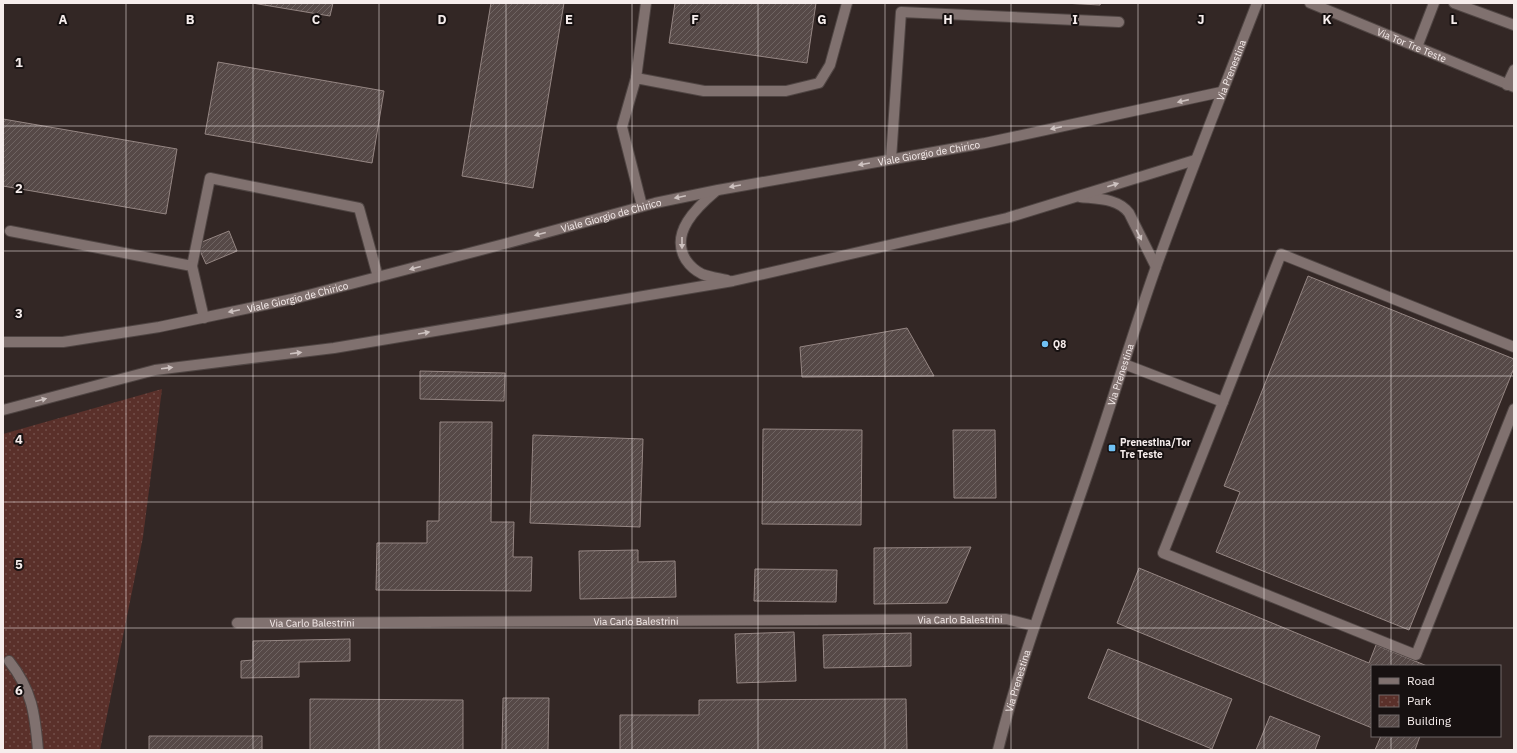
<svg xmlns="http://www.w3.org/2000/svg" width="1517" height="753" font-family="'IBM Plex Sans',sans-serif">
<style>
.park{fill:url(#park-dots)}
.building{fill:url(#building-hatch);stroke:#958683}
.lines{fill:none;stroke-linecap:round;stroke-linejoin:round}
.minor-casing{stroke:#4f4543;stroke-width:12}
.minor{stroke:#80716f;stroke-width:10}
.oneway{fill:#cdc2c0}
.grid{fill:none;stroke:#f6edec;stroke-width:1;stroke-opacity:0.55}
.poi-dot{fill:#70c1f4;stroke:#171111;stroke-width:1.5}
.labels{text-anchor:middle;dominant-baseline:central;stroke-width:4;stroke-linejoin:round;paint-order:stroke}
.street-label{font-size:10px;fill:#f6edec;stroke:#171111}
.poi-label{font-size:10px;font-weight:bold;fill:#f6edec;stroke:#171111;text-anchor:start}
.grid-label{font-size:13px;text-anchor:middle;font-weight:bold;fill:#f6edec;stroke:#171111;stroke-width:4;stroke-linejoin:round;paint-order:stroke}
</style>
<defs>
<pattern id="park-dots" width="8" height="8" patternUnits="userSpaceOnUse"><rect width="8" height="8" fill="#5a302a"/><path d="M2 2h.1M6 6h.1" fill="none" stroke="#724e49" stroke-width="1.8" stroke-linecap="round"/></pattern>
<pattern id="building-hatch" width="6" height="6" patternUnits="userSpaceOnUse"><rect width="6" height="6" fill="#564947"/><path d="M-1 1l2-2M0 6l6-6M5 7l2-2" fill="none" stroke="#6f6462"/></pattern>
</defs>
<rect width="100%" height="100%" fill="#332725"/>
<path class="park" d="M162,389L143,537L100,750H3V434Z"/>
<path class="building" d="M252,3H333L330,16Z
M491,3H564L533,188L462,176Z
M675,3H816L807,63L669,43Z
M1063,3H1101L1100,5Z
M218,62L384,91L372,163L205,134Z
M3,119L177,149L166,214L3,186Z
M229,231L237,251L206,264L197,244Z
M1308,276L1514,359V368L1409,630L1216,552L1240,492L1224,486Z
M907,328L934,376L802,377L800,347Z
M420,371L505,373L504,401L420,399Z
M440,422H492L491,522H514L513,557H532L531,591L376,590L377,543H427V521H439Z
M763,429L862,430L861,525L762,524Z
M953,430H995L996,498H954Z
M533,435L643,439L640,527L530,523Z
M971,547L947,603L874,604V548Z
M638,550V562L675,561L676,597L580,599L579,551Z
M1139,568L1369,663L1376,645L1427,666H1372V728L1117,623Z
M755,569L837,570L836,602L754,601Z
M794,632L796,681L737,683L735,634Z
M911,633V666L824,668L823,635Z
M350,639V661L299,662V677L241,678V661L253,660V641Z
M1108,649L1232,699L1212,749L1088,698Z
M503,698H549L548,750H502Z
M310,699L463,700V750H310Z
M906,699L907,750H620V715H699V700Z
M1270,716L1320,736L1315,750H1256Z
M149,736H262V750H149Z
M1381,736H1420L1415,750H1375Z"/>
<g class="lines">
<g class="minor-casing">
<g id="minor">
<path id="s1" d="M1310,3L1514,87"/>
<path d="M1454,3L1514,25"/>
<path d="M1417,47L1434,3"/>
<path d="M636,78L646,3"/>
<path d="M1507,85L1514,70"/>
<path d="M891,159L901,12L1119,22"/>
<path d="M716,191C697,207 669,233 686,260C690,266 696,271 702,274C710,277 718,278 727,280"/>
<path d="M1080,197C1097,199 1118,198 1129,213L1156,267"/>
<path d="M642,206L622,127L636,78L704,91H786L819,83L830,65L847,3"/>
<path d="M10,231L192,266L210,178L359,208L378,277"/>
<path d="M192,266L204,318"/>
<path id="s2" d="M3,342H63L159,327L297,298L504,244L655,203L718,190L985,143L1221,92"/>
<path d="M1124,364L1223,402L1163,553L1416,655L1514,409"/>
<path d="M1223,402L1281,254L1514,347"/>
<path d="M3,410L155,370L334,348L733,281L1007,218L1195,160"/>
<path id="s3" d="M237,623L1006,619L1034,626"/>
<path d="M9,661C32,690 35,714 38,750"/>
<path id="s4" d="M998,750C1023,649 1061,554 1094,455C1115,393 1134,329 1156,267C1188,178 1223,91 1257,3"/>
</g>
</g>
<use href="#minor" class="minor"/>
</g>
<defs><path id="oneway-solid" d="M-6-.8H1V-3.2L6.5 0L1 3.2V.8H-6Z"/></defs>
<g class="oneway">
<use href="#oneway-solid" transform="translate(1183 101) rotate(167)"/>
<use href="#oneway-solid" transform="translate(1056 128) rotate(168)"/>
<use href="#oneway-solid" transform="translate(864 164) rotate(170)"/>
<use href="#oneway-solid" transform="translate(1113 185) rotate(-18)"/>
<use href="#oneway-solid" transform="translate(735 186) rotate(170)"/>
<use href="#oneway-solid" transform="translate(680 197) rotate(168)"/>
<use href="#oneway-solid" transform="translate(540 234) rotate(165)"/>
<use href="#oneway-solid" transform="translate(1139 235) rotate(63)"/>
<use href="#oneway-solid" transform="translate(682 243) rotate(90)"/>
<use href="#oneway-solid" transform="translate(415 268) rotate(165)"/>
<use href="#oneway-solid" transform="translate(234 311) rotate(168)"/>
<use href="#oneway-solid" transform="translate(424 333) rotate(-10)"/>
<use href="#oneway-solid" transform="translate(296 353) rotate(-7)"/>
<use href="#oneway-solid" transform="translate(167 368) rotate(-7)"/>
<use href="#oneway-solid" transform="translate(41 400) rotate(-15)"/>
</g>
<path class="grid" d="M126,3V750M253,3V750M379,3V750M506,3V750M632,3V750M758,3V750M885,3V750M1011,3V750M1138,3V750M1264,3V750M1391,3V666M3,126H1514M3,251H1514M3,376H1514M3,502H1514M3,628H1514M1391,736V750"/>
<g class="poi-dot">
<circle cx="1045" cy="344" r="4"/>
<rect x="1108" y="444" width="8" height="8" rx="2"/>
</g>
<g class="labels">
<g class="street-label">
<text stroke="none"><textPath href="#s1" startOffset="110">Via Tor Tre Teste</textPath></text>
<text stroke="none"><textPath href="#s4" startOffset="719">Via Prenestina</textPath></text>
<text stroke="none"><textPath href="#s2" startOffset="947">Viale Giorgio de Chirico</textPath></text>
<text stroke="none"><textPath href="#s2" startOffset="623">Viale Giorgio de Chirico</textPath></text>
<text stroke="none"><textPath href="#s2" startOffset="299">Viale Giorgio de Chirico</textPath></text>
<text stroke="none"><textPath href="#s4" startOffset="395">Via Prenestina</textPath></text>
<text stroke="none"><textPath href="#s3" startOffset="723">Via Carlo Balestrini</textPath></text>
<text stroke="none"><textPath href="#s3" startOffset="399">Via Carlo Balestrini</textPath></text>
<text stroke="none"><textPath href="#s3" startOffset="75">Via Carlo Balestrini</textPath></text>
<text stroke="none"><textPath href="#s4" startOffset="72">Via Prenestina</textPath></text>
</g>
<g class="poi-label">
<text x="1053" y="344">Q8</text>
<text x="1120" y="442">Prenestina/Tor<tspan x="1120" dy="12">Tre Teste</tspan></text>
</g>
</g>
<g class="grid-label">
<text x="63" y="24">A</text>
<text x="190" y="24">B</text>
<text x="316" y="24">C</text>
<text x="442" y="24">D</text>
<text x="569" y="24">E</text>
<text x="695" y="24">F</text>
<text x="822" y="24">G</text>
<text x="948" y="24">H</text>
<text x="1075" y="24">I</text>
<text x="1201" y="24">J</text>
<text x="1327" y="24">K</text>
<text x="1454" y="24">L</text>
<text x="19" y="67">1</text>
<text x="19" y="193">2</text>
<text x="19" y="318">3</text>
<text x="19" y="444">4</text>
<text x="19" y="569">5</text>
<text x="19" y="695">6</text>
</g>
<rect width="1517" height="753" fill="none" stroke="#f6edec" stroke-width="8"/>
<rect x="1371" y="665" width="130" height="72" fill="#171111" stroke="#706969"/>
<rect x="1379" y="678" width="20" height="6" fill="#80716f" stroke="#706969"/>
<text x="1407" y="685" font-size="12" fill="#f6edec">Road</text>
<rect x="1379" y="695" width="20" height="12" fill="url(#park-dots)" stroke="#706969"/>
<text x="1407" y="705" font-size="12" fill="#f6edec">Park</text>
<rect x="1379" y="715" width="20" height="12" fill="url(#building-hatch)" stroke="#706969"/>
<text x="1407" y="725" font-size="12" fill="#f6edec">Building</text>
</svg>
